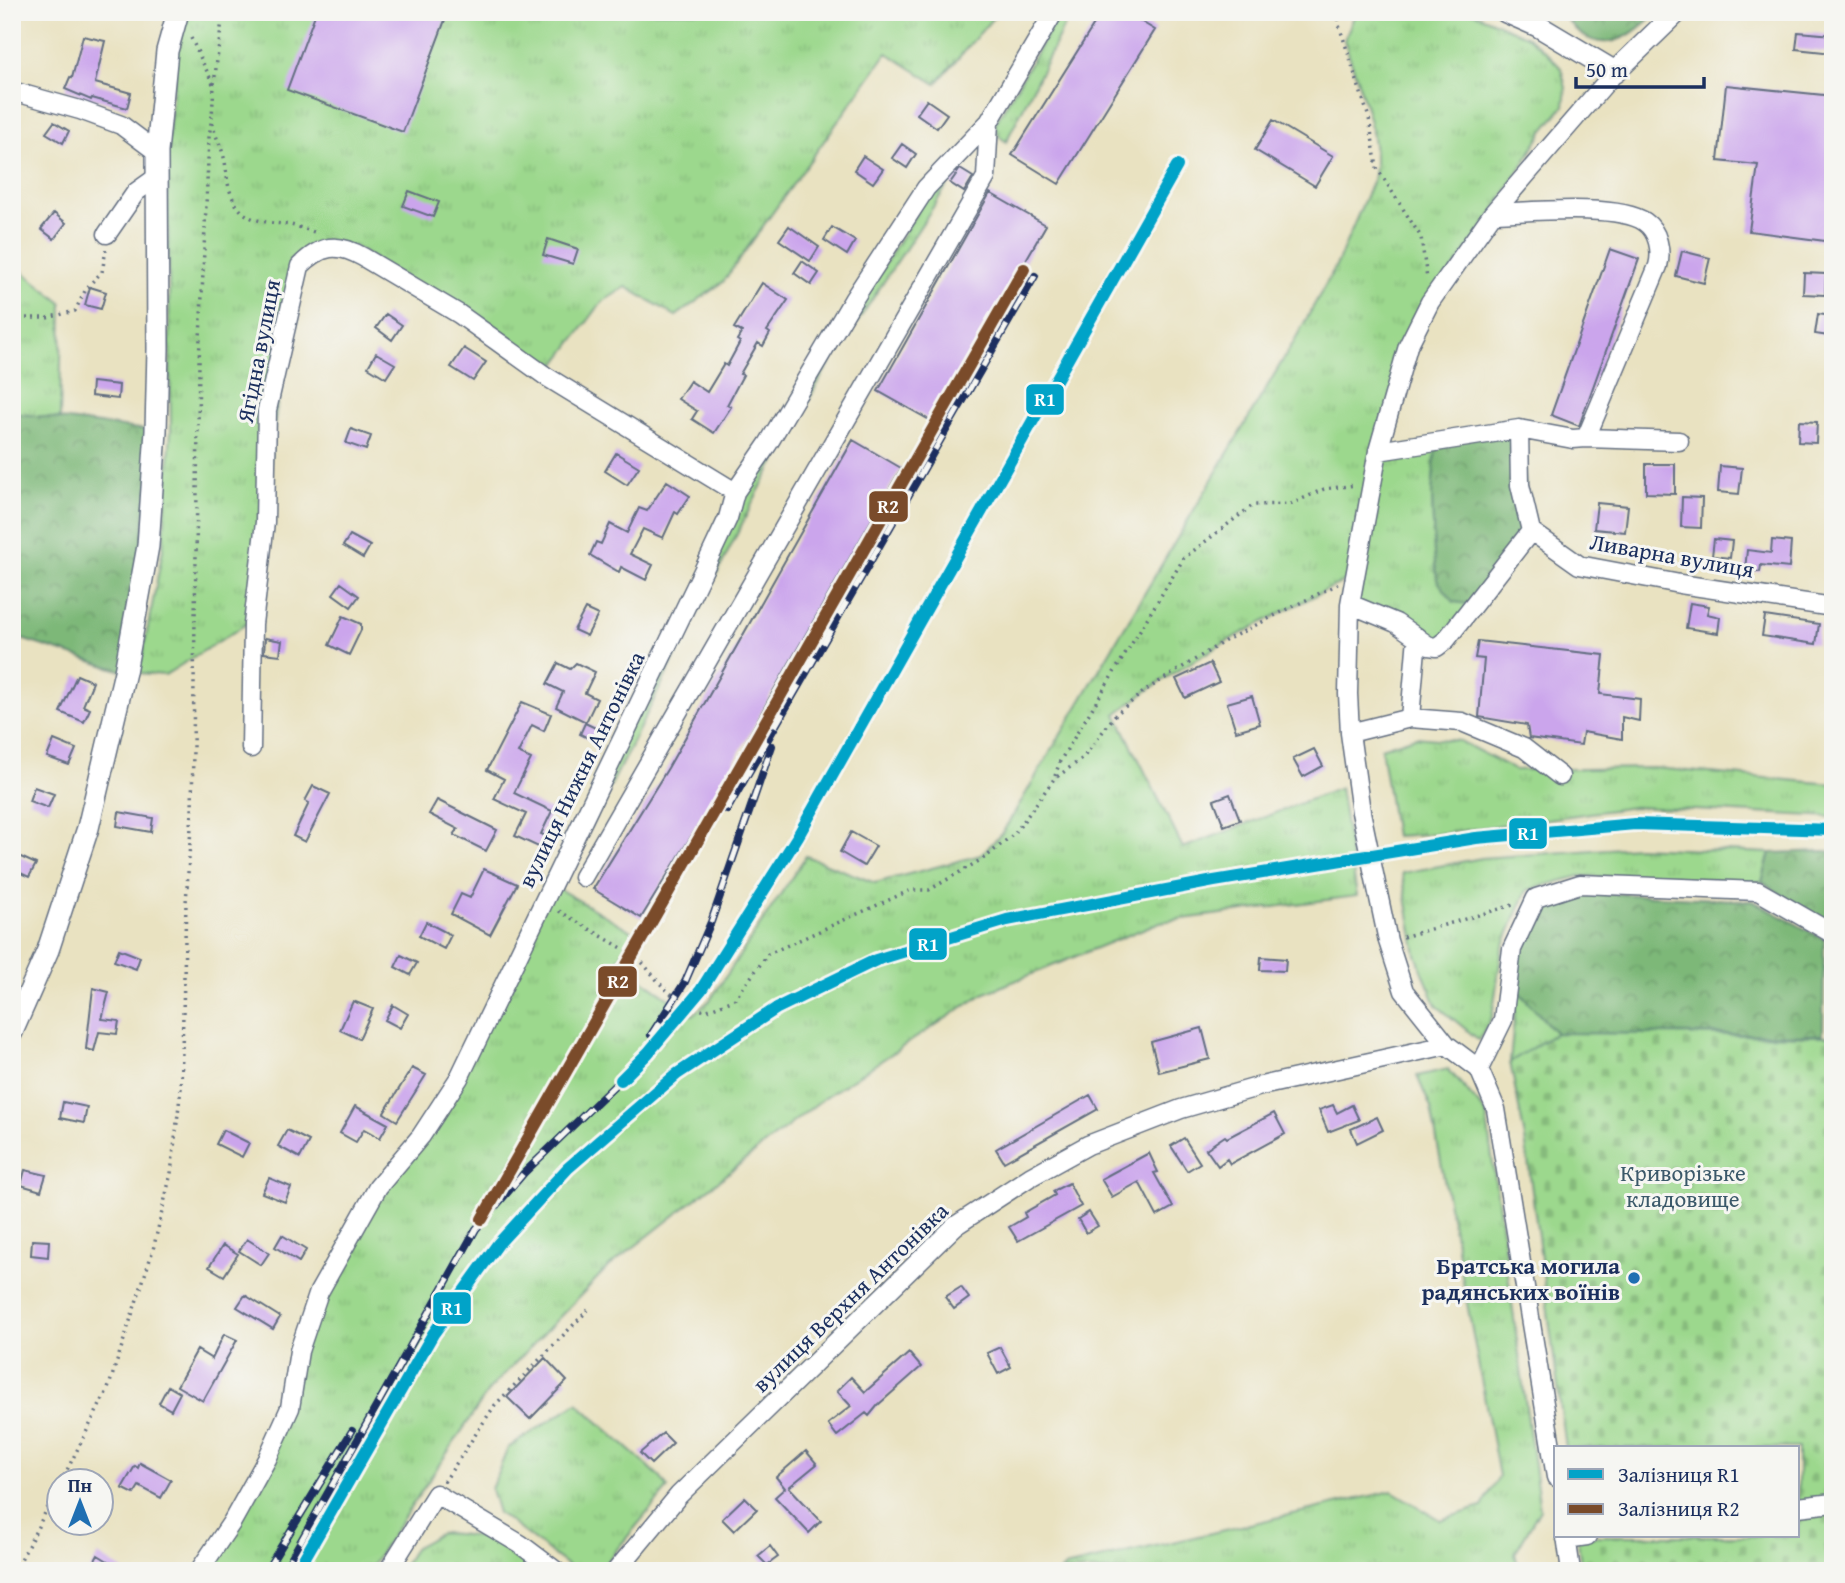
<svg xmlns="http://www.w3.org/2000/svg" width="1845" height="1583" font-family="'Gentium Book Plus',serif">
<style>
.grass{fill:url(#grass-tufts);stroke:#5c8476;stroke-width:2}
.forest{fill:url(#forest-crowns);stroke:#4c746b;stroke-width:2}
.cemetery{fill:url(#cemetery-stones);stroke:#5c8476;stroke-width:2}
.building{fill:#cba5ec}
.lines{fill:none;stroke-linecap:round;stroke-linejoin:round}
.minor-casing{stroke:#636e81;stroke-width:21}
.major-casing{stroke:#636e81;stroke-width:24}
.path{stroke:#636e81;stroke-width:3.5;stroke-dasharray:2 5;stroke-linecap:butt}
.minor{stroke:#fff;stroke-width:18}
.major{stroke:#fff;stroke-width:21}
.rail-casing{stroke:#1b2f5e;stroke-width:8}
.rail{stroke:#f6f6f2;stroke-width:5;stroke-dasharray:16;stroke-linecap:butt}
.minor-bridge-casing{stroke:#636e81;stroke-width:21;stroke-linecap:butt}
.minor-bridge{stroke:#fff;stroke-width:18}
.rail-1-casing{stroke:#f6f6f2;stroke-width:18}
.rail-2-casing{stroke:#f6f6f2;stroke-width:18}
.rail-1{stroke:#01a3c8;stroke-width:12}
.rail-2{stroke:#7a4b2a;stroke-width:12}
.poi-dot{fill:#1f6fb2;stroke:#f6f6f2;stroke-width:2.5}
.labels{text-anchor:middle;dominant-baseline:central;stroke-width:6;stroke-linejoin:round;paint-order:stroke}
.street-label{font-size:23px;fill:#1b2f5e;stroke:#f6f6f2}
.park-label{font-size:23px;fill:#3b596a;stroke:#f6f6f2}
.poi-label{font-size:23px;font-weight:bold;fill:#1b2f5e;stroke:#f6f6f2;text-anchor:end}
.line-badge{stroke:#f6f6f2;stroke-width:2.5}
.badge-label{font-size:19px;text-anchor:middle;font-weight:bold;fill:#fff}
</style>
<defs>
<pattern id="grass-tufts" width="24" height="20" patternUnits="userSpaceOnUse" patternTransform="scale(1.75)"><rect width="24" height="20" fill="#9cd88d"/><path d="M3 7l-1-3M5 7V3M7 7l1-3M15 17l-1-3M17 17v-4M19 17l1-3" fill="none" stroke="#86ba7c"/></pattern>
<pattern id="forest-crowns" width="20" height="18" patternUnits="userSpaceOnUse" patternTransform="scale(1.75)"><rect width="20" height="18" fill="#7db878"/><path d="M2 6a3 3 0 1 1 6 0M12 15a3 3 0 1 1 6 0" fill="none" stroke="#669666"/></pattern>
<pattern id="cemetery-stones" width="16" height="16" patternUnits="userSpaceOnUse" patternTransform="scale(1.75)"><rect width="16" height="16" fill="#9cd88d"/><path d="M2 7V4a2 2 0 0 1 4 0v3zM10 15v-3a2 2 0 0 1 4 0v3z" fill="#86ba7c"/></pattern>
</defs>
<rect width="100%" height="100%" fill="#f6f6f2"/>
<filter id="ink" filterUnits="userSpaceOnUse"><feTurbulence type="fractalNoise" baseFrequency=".0143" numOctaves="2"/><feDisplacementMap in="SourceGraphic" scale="14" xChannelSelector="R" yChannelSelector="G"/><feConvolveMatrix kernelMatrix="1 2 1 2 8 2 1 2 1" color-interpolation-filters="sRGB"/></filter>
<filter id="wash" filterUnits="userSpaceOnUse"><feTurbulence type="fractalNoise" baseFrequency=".00686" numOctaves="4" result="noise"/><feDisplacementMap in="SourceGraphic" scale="28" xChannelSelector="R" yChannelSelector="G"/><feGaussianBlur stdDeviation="1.57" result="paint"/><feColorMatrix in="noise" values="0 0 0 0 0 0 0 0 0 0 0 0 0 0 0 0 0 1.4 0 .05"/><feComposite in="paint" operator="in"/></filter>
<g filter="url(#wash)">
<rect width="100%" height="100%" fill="#e9e2c1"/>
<path class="grass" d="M187,12H998L936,84L887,53L723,282L676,316L626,287L602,302L550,372L354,246L296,263L248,623L165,675L139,673L163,549L171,430L167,150L177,53Z
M1060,12H1071L1006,142L999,136L995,124Z
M1356,12H1472L1528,37L1546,52L1561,68L1566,88L1564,106L1544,130L1493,213L1430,302L1378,450L1436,442L1432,495L1434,554L1474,605L1437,647L1350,604L1355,576C1272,617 1189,656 1116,714L1183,848L1340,788L1357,896L1160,922L983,994L824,1098L606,1269L490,1389L368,1571H204L271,1461L303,1351L323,1294L383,1189L427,1139L742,496L929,192L970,151L823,374L757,494L559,889L635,933L617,962L693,1015L710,1000L806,856L875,883L981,855L1003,832L1293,343L1337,264L1373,180C1383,142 1356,78 1344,40Z
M12,263L62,303L60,419L12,413Z
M1415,737L1460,741L1515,770L1654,768L1833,784V817L1634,807L1447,833L1395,836L1381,748Z
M1637,847L1770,853L1762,882L1580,876L1527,890L1502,949L1492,1017L1479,1040L1436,1005L1416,955L1402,873L1482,858Z
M1517,990L1556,1033L1510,1062Z
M1448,1069L1486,1113L1540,1509L1515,1553L1519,1571H1061L1065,1567L1392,1491L1440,1520L1482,1507L1499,1476L1431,1108L1417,1076Z
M577,1403L660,1477L668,1488L599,1571H575L498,1513L491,1489L508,1448Z
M441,1533C488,1535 504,1541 540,1571H401L414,1548Z"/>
<path class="forest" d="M1557,12H1657C1636,32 1611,54 1582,35C1572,28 1569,19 1557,12Z
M12,413L156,431L125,672L12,636Z
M1519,429L1531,531L1474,605L1454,602L1437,580L1434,554L1432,495L1436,442Z
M1825,851L1833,852V927L1762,882L1770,853Z
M1582,892L1753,901L1824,939L1823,1035L1556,1033L1517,990L1519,949L1541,906Z"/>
<path class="cemetery" d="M1556,1033L1833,1036V1571H1582L1577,1536H1798V1448H1566L1525,1138L1510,1062Z"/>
<g id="blocks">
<path class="building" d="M316,12H448L403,132L287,90Z
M1102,12H1125L1155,30L1059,184L1012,155Z
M1798,32L1833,35V53L1796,49Z
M83,36L105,41L95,83L131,93L127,108L92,98L91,100L65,89L70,77L72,78Z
M1726,85L1833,96V242L1749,231L1758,165L1718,161Z
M927,100L947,114L937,128L917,114Z
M1273,120L1333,156L1315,186L1255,150Z
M54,122L69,131L63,143L46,133Z
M902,144L916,154L907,168L892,158Z
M863,156L883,169L873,183L854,170Z
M960,169L973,177L964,192L950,183Z
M409,191L439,202L433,217L403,206Z
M990,193L1046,225L933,422L878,391Z
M54,213L66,223L54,239L41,229Z
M789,226L819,247L810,261L779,240Z
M832,227L855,241L847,255L824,240Z
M548,239L578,249L573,264L543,255Z
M1610,249L1639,259L1579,426L1551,415Z
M1682,251L1710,258L1704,283L1676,276Z
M802,261L819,273L811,285L794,273Z
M1804,273L1826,274L1825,295L1803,294Z
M762,283L788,300L767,331L770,333L763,346L758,343L740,374L743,375L727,405L731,407L714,433L692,419L697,411L678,399L690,381L707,392L724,364L727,366L740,342L737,340L742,332L734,328Z
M90,287L106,292L101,309L85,305Z
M386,314L402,325L392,340L376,328Z
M1818,314L1832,316L1829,336L1815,334Z
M464,348L486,362L473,381L451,367Z
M376,353L395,364L386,378L368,367Z
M92,382L119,385L118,399L91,396Z
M1799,421L1817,422L1816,443L1798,442Z
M351,429L371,436L366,450L346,443Z
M853,440L901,468L772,693L715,797L641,918L593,889L668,768Z
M616,453L639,467L627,485L605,471Z
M1646,464H1675V494L1646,493Z
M1720,466L1742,468L1739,494L1718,492Z
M667,481L690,496L678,514L675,512L663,538L643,529L630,554L653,565L646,580L621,567L619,572L590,555L596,542L601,544L610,524L627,533L639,508L647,511Z
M1682,497L1702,498L1701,528L1681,527Z
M1597,503L1628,506L1625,532L1594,529Z
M350,535L370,546L363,558L343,546Z
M1714,539L1732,541L1730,558L1712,556Z
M1772,540L1791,542L1789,568L1761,565L1760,572L1745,570L1747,550L1771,553Z
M341,583L359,596L351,607L333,594Z
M1690,603L1709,606L1707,614L1720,617L1718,633L1686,628Z
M585,609L598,615L587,636L574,630Z
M343,616L361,624V630L349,655L329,645Z
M1765,616L1819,624L1816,644L1762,636Z
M265,638L282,641L280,655L264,653Z
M1478,641L1604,655L1600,694L1640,699L1639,721L1622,717V739L1583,732L1581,745L1529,738L1527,725L1479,717L1484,659L1475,658Z
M558,663L570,669L576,663L595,672L585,693L597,699L586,722L556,707L563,692L547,684Z
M1210,663L1219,682L1185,698L1176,679Z
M77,675L93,682L83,706L90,709L84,722L60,712Z
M1252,696L1260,724L1236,731L1227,703Z
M522,702L551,714L544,731L532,725L518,753L531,759L514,793L552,811L541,834L553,839L547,851L515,836L526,814L494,799L504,779L487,770Z
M585,723L606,733L600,744L580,734Z
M54,740L76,749L69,765L47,757Z
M1314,749L1323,766L1303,777L1293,759Z
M313,786L330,794L305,842L293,836L309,803L305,801Z
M34,787L54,794L48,808L29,801Z
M1230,794L1240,820L1224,826L1214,800Z
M437,800L497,830L486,851L454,835L458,829L429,814Z
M119,812L153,818L151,832L117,826Z
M851,832L876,846L864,866L840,852Z
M12,853L36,864L29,877L12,869Z
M484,869L517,884L490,935L451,914L461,894L470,898Z
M426,922L451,935L444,949L419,936Z
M119,949L140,957L136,969L114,961Z
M401,955L417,963L410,975L395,967Z
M1261,957L1286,959L1285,971L1260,970Z
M93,988L109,992L102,1019L119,1021L117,1034L99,1032L94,1051L86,1049Z
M353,1001L373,1009L359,1039L340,1030Z
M393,1005L408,1014L400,1028L385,1020Z
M1202,1028L1210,1059L1159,1072L1151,1042Z
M412,1068L426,1075L397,1121L384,1113Z
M1090,1095L1098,1109L1004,1162L996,1149Z
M63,1102L87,1107L84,1123L60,1118Z
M1333,1105L1337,1113L1352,1105L1359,1120L1328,1132L1319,1110Z
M355,1106L388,1124L380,1138L364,1129L356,1142L340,1133Z
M1274,1113L1285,1134L1230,1164L1227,1159L1218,1166L1206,1149L1225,1136L1227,1138Z
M1377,1117L1383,1130L1357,1143L1351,1129Z
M223,1130L249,1143L242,1157L216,1144Z
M287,1130L309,1141L300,1158L278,1146Z
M1184,1138L1200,1163L1187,1171L1171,1146Z
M1149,1153L1158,1172L1154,1173L1173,1207L1157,1216L1139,1182L1112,1197L1101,1179Z
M25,1170L46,1175L41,1191L21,1185Z
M269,1178L291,1187L285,1202L262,1193Z
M1069,1183L1081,1206L1018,1241L1009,1227L1026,1217L1024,1213L1055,1195L1053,1191Z
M1089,1212L1098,1226L1086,1233L1078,1219Z
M282,1235L306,1250L299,1262L275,1247Z
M247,1239L269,1253L261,1265L239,1251Z
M32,1240L49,1241L48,1257L31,1255Z
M223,1245L238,1254L224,1276L209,1267Z
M961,1287L969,1298L954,1309L945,1297Z
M245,1295L280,1317L273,1329L237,1307Z
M224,1334L237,1340L203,1401L177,1386L197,1350L212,1359Z
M1000,1347L1011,1367L998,1374L987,1353Z
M909,1353L921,1367L878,1405L869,1416L866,1413L837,1436L828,1424L851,1406L837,1391L851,1377L865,1392Z
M545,1358L567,1381L530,1419L507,1397Z
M168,1386L180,1393L171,1410L159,1403Z
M663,1433L673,1443L651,1464L640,1453Z
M806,1451L817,1464L789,1487L821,1521L809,1533L775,1497L785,1488L776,1477Z
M140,1463L171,1480L161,1498L139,1486L134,1494L122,1488L135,1466L138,1468Z
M745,1497L757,1509L734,1531L722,1519Z
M770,1546L778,1557L767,1565L758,1556Z
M98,1555L124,1571H89Z"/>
</g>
</g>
<g filter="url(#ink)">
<use href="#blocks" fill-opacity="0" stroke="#636e81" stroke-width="2"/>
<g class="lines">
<g class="minor-casing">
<path id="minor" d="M12,91L80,110L121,125L157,152
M107,234L136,192L157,177
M1519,429L1520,485L1531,531L1579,565L1680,584L1833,607
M1586,438L1679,441
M1378,451L1519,429L1573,439L1586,438L1658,266C1662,251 1658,231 1645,222C1618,203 1527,212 1493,213
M1350,604L1396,623L1429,646L1437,647L1446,640L1531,531
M1410,718L1417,637
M1350,733L1410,718L1462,722L1524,748L1560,776
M251,748L253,624L265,522L267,410L300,266C321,245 337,242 363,257L459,314L547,377L735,492
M1361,812L1350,733L1348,694L1350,604L1378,451L1408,346L1430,302L1493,213L1615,72
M583,877L986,177L989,122
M1388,941L1404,991L1447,1045L1479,1069L1496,1109L1556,1477
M1479,1069L1503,1020L1512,949L1536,898L1580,884L1758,891L1833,934
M1798,1507L1833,1503
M1566,1536L1571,1571
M1566,1539L1587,1536
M199,1571L232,1522L267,1459L290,1408L299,1351L319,1292L378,1187L421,1136L459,1078L704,569L728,518L735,492L768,444L853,300L926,188L989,122L1054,12
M388,1571L436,1494L520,1544L556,1571
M616,1571L679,1495L955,1226L1030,1177L1088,1145L1181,1109L1261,1086L1447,1045"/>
</g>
<g class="major-casing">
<path id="major" d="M1506,12L1538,26L1615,72L1677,12
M12,1032L48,950L88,828L125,672L148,546L156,431L158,349L157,152L167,51L178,12"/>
</g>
<path class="path" d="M1338,12V22L1369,118L1377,168L1421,237L1427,279
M191,38L214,86L212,116
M214,84L223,12
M213,123C214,135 220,142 223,154C227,166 226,179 230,191C241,224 263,221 291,225C299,227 308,230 317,233
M12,318H47L75,311L87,287L102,272L106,250
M1055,776L1060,761L1184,558L1253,505L1291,504L1324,489L1356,485
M559,911L632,954C647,964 655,981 669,992C679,1001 692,1007 705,1011L734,1000L768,954L911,890H929L986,857L1015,833L1054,779L1083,758L1116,714L1146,690L1228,639L1338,584
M1403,937L1513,905
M61,1482L108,1389L153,1250L171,1173L181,1088L186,903L192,812L199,362L209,138L212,115
M444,1482L495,1405L588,1310
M15,1571L60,1484"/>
<use href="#minor" class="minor"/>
<use href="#major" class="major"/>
<g class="rail-casing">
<path id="rail" d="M727,810L1035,276
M651,1035L685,982L711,922L772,746
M495,1197L1024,269
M266,1571L352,1431
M284,1571L476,1229L524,1173L648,1053L701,990L798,836L1177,166
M297,1571L433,1334L498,1244L568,1168L677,1074L777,1008L876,960L1007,920L1214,881L1476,838L1635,824L1833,830"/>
</g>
<use href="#rail" class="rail"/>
<g class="minor-bridge-casing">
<path id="minor-bridge" d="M1361,812L1388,941"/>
</g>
<use href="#minor-bridge" class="minor-bridge"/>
<g class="rail-1-casing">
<path id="rail-1" d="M621,1080L648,1053L701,990L798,836L1177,166
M297,1571L433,1334L498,1244L568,1168L677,1074L777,1008L876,960L1007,920L1214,881L1476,838L1635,824L1833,830"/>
</g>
<g class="rail-2-casing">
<path id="rail-2" d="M482,1219L1024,269"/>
</g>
<use href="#rail-1" class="rail-1"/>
<use href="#rail-2" class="rail-2"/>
</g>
</g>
<circle class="poi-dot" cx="1634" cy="1278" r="7"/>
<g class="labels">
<g class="street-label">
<text transform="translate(258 351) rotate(-79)">Ягідна вулиця</text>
<text transform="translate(1672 555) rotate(10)">Ливарна вулиця</text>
<text transform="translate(581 769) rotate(-64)">вулиця Нижня Антонівка</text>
<text transform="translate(850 1297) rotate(-44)">вулиця Верхня Антонівка</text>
</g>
<g class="park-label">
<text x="1683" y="1172">Криворізьке<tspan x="1683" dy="26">кладовище</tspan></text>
</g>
<g class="poi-label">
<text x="1620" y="1265">Братська могила<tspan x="1620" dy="26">радянських воїнів</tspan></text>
</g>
</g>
<g class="line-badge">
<rect x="1025" y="383" width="40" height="33" rx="7" fill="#01a3c8"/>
<rect x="868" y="490" width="41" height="33" rx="7" fill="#7a4b2a"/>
<rect x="1508" y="817" width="40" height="33" rx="7" fill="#01a3c8"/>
<rect x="908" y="927" width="40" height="34" rx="7" fill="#01a3c8"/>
<rect x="597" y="965" width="41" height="33" rx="7" fill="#7a4b2a"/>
<rect x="432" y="1291" width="40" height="34" rx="7" fill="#01a3c8"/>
</g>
<g class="badge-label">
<text x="1045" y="406">R1</text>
<text x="888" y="513">R2</text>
<text x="1528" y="840">R1</text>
<text x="928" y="951">R1</text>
<text x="618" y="988">R2</text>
<text x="452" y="1315">R1</text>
</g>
<rect width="1845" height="1583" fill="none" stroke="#f6f6f2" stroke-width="42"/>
<rect x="1554" y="1446" width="245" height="91" fill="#f6f6f2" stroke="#9ea6b7" stroke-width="2"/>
<rect x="1568" y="1469" width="35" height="10" fill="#01a3c8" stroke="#9ea6b7" stroke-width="2"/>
<text x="1618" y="1482" font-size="21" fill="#1b2f5e">Залізниця R1</text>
<rect x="1568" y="1504" width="35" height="10" fill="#7a4b2a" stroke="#9ea6b7" stroke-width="2"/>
<text x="1618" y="1516" font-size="21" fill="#1b2f5e">Залізниця R2</text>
<g transform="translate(80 1502)"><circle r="33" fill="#f6f6f2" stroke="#9ea6b7" stroke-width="2"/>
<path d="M0-5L12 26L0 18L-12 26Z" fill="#1f6fb2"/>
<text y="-10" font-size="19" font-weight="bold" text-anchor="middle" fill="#1b2f5e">Пн</text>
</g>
<path d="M1576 77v10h128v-10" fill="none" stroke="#1b2f5e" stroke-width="3.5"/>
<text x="1586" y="77" font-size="21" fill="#1b2f5e" stroke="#f6f6f2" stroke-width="5" paint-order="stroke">50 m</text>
</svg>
